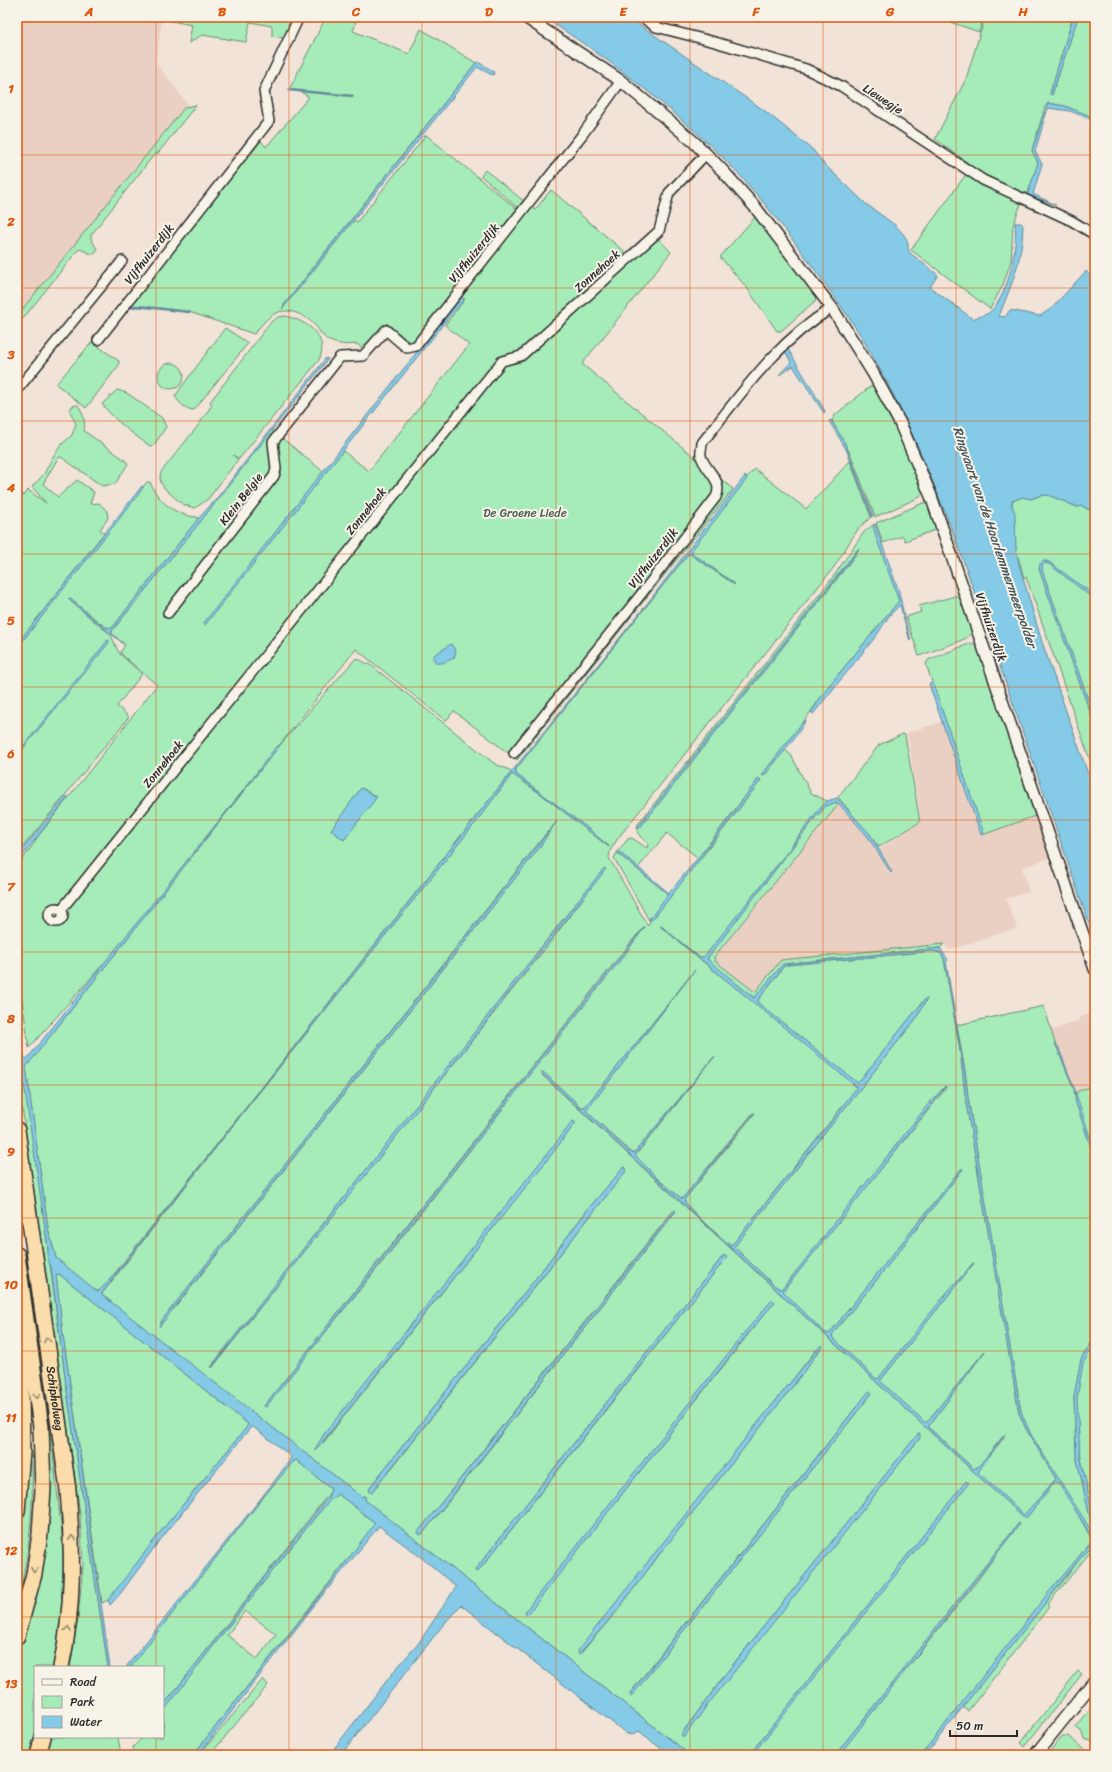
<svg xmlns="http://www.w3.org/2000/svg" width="1112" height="1772" font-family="Sriracha,sans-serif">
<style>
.built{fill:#ead0c2}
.green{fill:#a6ecb9;stroke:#688c72;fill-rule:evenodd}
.water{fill:#85cae6;stroke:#618a9b;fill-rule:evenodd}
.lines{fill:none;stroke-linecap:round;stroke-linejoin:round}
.stream{stroke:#618a9b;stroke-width:2.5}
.minor-casing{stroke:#2b2b2b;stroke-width:12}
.tertiary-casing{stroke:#2b2b2b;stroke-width:14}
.trunk-casing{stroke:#2b2b2b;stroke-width:18}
.minor{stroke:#f7f3e8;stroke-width:9}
.tertiary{stroke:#f7f3e8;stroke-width:11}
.trunk{stroke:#faddab;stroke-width:15}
.oneway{stroke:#92846b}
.grid{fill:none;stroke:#df570e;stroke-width:1;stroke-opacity:0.55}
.labels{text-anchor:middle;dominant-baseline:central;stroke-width:4;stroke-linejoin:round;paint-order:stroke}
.street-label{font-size:12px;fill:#2b2b2b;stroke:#f7f3e8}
.park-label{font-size:12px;fill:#4a5b4e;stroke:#f7f3e8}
.water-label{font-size:13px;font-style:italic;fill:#42535a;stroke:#f7f3e8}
.neatline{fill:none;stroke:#df570e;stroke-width:1.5}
.grid-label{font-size:13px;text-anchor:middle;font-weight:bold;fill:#df570e}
</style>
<rect width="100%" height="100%" fill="#f1e3d7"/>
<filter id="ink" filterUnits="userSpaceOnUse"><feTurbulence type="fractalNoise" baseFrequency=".025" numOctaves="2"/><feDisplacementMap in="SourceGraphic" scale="8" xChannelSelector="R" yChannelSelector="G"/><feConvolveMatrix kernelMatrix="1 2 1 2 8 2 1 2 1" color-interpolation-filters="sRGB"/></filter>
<g filter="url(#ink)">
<path class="built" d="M17,17H152L162,19L156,63L189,106L17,317Z
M941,722L946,730L981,835L1035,816L1037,817L1051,857L1022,868L1029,892L1006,899L1017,928L950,950L943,944L781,960L755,992L715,961L714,958L838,805H840L868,837L890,873L889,865L881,854L880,849L921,822L907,733Z
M1095,1012V1085L1075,1091L1051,1031L1080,1020L1079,1018Z"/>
<path class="green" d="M167,17H295L285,38L272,36V26L250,22L246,42L202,35L189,43L192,25L166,20Z
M326,17H344L356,22L353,31L409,54L421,29L476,63L322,256L282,309L354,220L357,222L426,135L518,210L414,346L387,323L363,349L357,344C348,345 338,345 330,341C324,339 319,330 315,325C304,314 285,305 271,316C265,320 259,328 254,334L189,312L137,306L125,309L261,141L266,147L309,97L299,91L289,90Z
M951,17H984L979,32L950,22Z
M985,17H1073L1050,93L1052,95L1078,17H1095V118L1065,106L1048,103L1045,107L1032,150L1038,163L1028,193L1025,192L1013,226L1011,261L1003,285L990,309L911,250L972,166L935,139L966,79Z
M196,105L158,153L153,156L91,235V239L97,249L96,253L91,254L80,249L77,251L17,326V316L185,107Z
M485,170L535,210L551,190L626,253L651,231L671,252L582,364L733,489L517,760L454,711L446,721L356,649L120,945L29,1048L17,965V867L35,842L36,839L157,685L121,654V651L125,645L112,634V631L200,522L272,430L325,473L343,451L369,471L469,345L445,325L465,299L461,296L525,214L481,176Z
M756,216L817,295L815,301L781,331H777L747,288L720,257Z
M285,316C306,320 330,337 319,360L239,459L233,455L238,460L237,461L208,499L195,508L184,505L174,497L165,489L161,483L160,477L161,472L197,427L212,405L210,402L271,322L278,317Z
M225,328L248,343L194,410C186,410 178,402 175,396Z
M92,342L119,361V365L86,408L56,384Z
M158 376a13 13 0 1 1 26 0a13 13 0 1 1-26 0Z
M871,386L874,387L903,443L924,491L920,497L875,517L850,453L832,421L835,415Z
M117,390L127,393L162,418L166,427L154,445L150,446C133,434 115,421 102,404Z
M78,405C83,412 86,422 84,431L125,460L128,464L115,484L102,486L61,457L58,458L43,484L58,497L77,480L94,492L90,504L99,503L107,511L108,518L100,530L104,533L17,644V490L24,496L28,490L46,503L32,487L44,474L52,458L62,444L72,435L76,424L70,411L72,406Z
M850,461L871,517C868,521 863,523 859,528C850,540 843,554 834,567L618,838L610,851L609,858L648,926L650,922L614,858L617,853L668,894L653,917L649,918L651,920L713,843L761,780L759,778L698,858L667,833L638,868L618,851L628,839L632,838L647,848L648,844C642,838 634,833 638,824L833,577L864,532L873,525L899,601L828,687L805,720L762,775L764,776L785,750L791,755L811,793L827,801L796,839L789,850L706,956L704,957H699L661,926L686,948L842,1073L857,1088L732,1245C723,1241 687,1208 684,1200L755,1113L734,1135L682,1199L659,1180L635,1156L715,1056L634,1153L631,1152L586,1111L695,970L585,1107H581L543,1072L542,1075L1024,1518L1028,1516L1053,1484L1058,1482L1073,1505L1092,1540L921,1755H838L977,1581L1019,1523L835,1755H751L934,1522L749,1755H690L365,1500V1496L362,1497L101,1295L249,1105L476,822L512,774L541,794L609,847V846L516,774V769L688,554H690L735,585L692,553V548L747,477L755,469L806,509ZM859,548L856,554L837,579L639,828L640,824ZM548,831L539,848L174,1309H171ZM605,869L548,945L212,1368L310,1240L407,1119L575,904ZM645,927L384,1260L265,1407L264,1406L599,982L636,936ZM575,1123V1124L323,1443L383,1361ZM624,1167L626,1168V1171L387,1474L372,1491L369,1492L370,1487L540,1273L588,1209ZM676,1211L449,1501L423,1533L420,1535L418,1532L672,1212ZM724,1255L718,1268L481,1568L476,1572L475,1570L567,1452ZM774,1302L535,1604L525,1612L732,1349ZM816,1350L817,1353L790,1390L665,1547L617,1611L581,1653L658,1550ZM872,1393L657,1664L631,1696L630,1693L857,1406ZM916,1437L920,1438L711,1699L684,1737L682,1733L727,1672Z
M147,482H150C157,501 176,516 197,517L198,519L112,628L105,627L69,598L68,599L111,635L119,653L142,674L117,706L129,717L17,854V648Z
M1048,495L1077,507L1082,506L1095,513V596L1047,561H1045L1039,569L1095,726V774L1026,577L1024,578L1016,550L1012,501L1023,497L1031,499L1039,496Z
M923,503H926L929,507L936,527L935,530L905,541L903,536L883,543L876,523Z
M1045,563L1049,564L1090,595L1095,597V719L1042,570V566Z
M959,595L972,631L968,637L960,641L919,656L906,617L921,612L919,606Z
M971,643L977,646L1035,816L985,834H983L926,664L928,660Z
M356,658L372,666L495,764L512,771L107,1283L101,1290L96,1291L56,1258L48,1228L26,1067L280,745ZM362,788L376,797L344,840L331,830Z
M903,734L905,735L920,822L879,847L838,797L879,745Z
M834,802L838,805L714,957L715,961L755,992L781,960L944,944L940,948L783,964L756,997H753L708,961V957L815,818L826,806Z
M933,951L941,953L944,959L960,1050L966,1102L1019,1413L1026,1429L1056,1479L1024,1515L977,1472L1003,1439L1004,1435L978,1467L974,1469L928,1427L985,1351L926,1423L880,1381L974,1263H973L878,1379L875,1378L832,1337L833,1333L871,1287L963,1169H961L829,1334L824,1332L783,1291L942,1093L946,1088L945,1086L783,1288L780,1289L775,1286L734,1247L915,1020L927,999H925L921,1004L858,1084L758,1003V1000L784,966L787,965Z
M1044,1006L1055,1043L1074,1089L1076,1103L1095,1159V1337L1081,1359L1074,1397L1076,1455L1094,1535L1086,1524L1031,1435L1021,1412L968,1098L966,1077L957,1025Z
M17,1037L28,1101L66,1384L108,1667H70L78,1618L83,1565L80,1514L17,1073Z
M1095,1085V1153L1076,1095L1078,1091Z
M59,1274L248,1424L247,1427L162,1530L112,1598L102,1603L63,1335L56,1275Z
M1095,1344V1480H1093L1095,1492V1524C1085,1479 1066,1407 1083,1362C1086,1355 1091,1350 1095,1344Z
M43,1389L50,1427L62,1534L63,1563L61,1614L54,1667H35V1736L29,1755H17V1650L34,1597Z
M26,1449L31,1450C35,1502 30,1552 17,1603V1530L23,1491Z
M296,1460L331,1489V1491L163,1706V1667H130L265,1495L289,1465Z
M338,1494L375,1523V1525L193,1755H134L133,1747L143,1737H163L164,1710L227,1628L317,1515L330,1500ZM245,1611L276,1634L257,1659L227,1635Z
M1095,1546V1551L1092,1550L1047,1605L1049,1607L968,1711L962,1707C998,1664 1032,1618 1068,1575C1075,1566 1084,1550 1095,1546Z
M1078,1671L1082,1674L1024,1747L1020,1743Z
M263,1679L268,1685L210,1755H199Z
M1095,1702V1742L1084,1739L1081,1731L1075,1727Z
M1062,1736H1068L1090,1755H1047Z
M51,1737H118L121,1755H46Z"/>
<path class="water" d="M543,17H628L765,111L813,150L824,164L866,204L895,225L904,235L908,242V249L910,253L938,275L930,287L973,319C980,316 988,315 993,309C1009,291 1018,247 1015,223H1021L1023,226C1022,262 1012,283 999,316L1005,317L1010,310L1040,316L1052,308L1086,271L1095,280V513L1082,506L1078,507L1048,495L1039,496L1031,499L1023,497L1012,501V506L1015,513L1016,550L1019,564L1042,642L1095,794V941L965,565C936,486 904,408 861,336C846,312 829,289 812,266C782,225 751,184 714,149C662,100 604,55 543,17Z
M1073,17H1078L1052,95L1050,94Z
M478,62L493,71L494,74L492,75L477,67L284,307L283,306L476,63Z
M1048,103L1065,106L1095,118V121L1070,111L1048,108L1035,151L1042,164L1033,194L1056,205L1028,195V193L1038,163L1032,150Z
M461,298L464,300L453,312L205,625L203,624L449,311Z
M788,349L825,411L824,413L793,366L779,375L791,362L785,351Z
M326,358L328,359L200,522L112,631V634L125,645L68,599L69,598L105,627L112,628L198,519L217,498Z
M831,420L845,443L873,516L872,517L846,449L829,421Z
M745,476L747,477L746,480L692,550V553L735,584L690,554H688L515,770L516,774L589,829L609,847L541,794L512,774L476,822L249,1105L101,1294L362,1497L365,1495V1500L690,1755H669L639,1731L632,1735L627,1734L461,1605L443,1625L341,1755H329L395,1670L418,1644L456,1587L426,1561L379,1526L313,1607L198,1755H193L331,1582L375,1523L338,1494L330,1500L317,1515L227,1628L163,1712V1706L328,1497L331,1489L296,1460L294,1461L265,1495L135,1661L130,1667H126L273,1483L290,1460L291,1456L253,1427H251L154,1548L120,1594L110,1605L108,1600L162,1530L246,1428L248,1424L59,1274L56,1275L63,1335L110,1667H108L66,1384L51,1267L48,1260V1247L17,1037V1006L24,1057L27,1059L243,791L275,748L280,745L26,1067L48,1228L56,1258L98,1292L115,1274L509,775L643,609Z
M142,486L143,487L138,495L17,648V644Z
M875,524L899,592L905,620L911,640L910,641L900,605L889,616L877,635L813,714L811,712L828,687L899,601L875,534L873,525Z
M859,548L856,554L639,829L637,828Z
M1043,561L1049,562L1095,596H1090L1049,564L1045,563L1042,566V570L1095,719V726L1039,569L1040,564Z
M108,640H109L108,644L17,756V754Z
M451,644L456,651L454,658L443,663H436L433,658L434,655Z
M933,683L984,834L981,835L930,687L929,684Z
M806,720L796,736L764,776L762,775L802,723Z
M759,778L761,780L654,918L651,920H649L668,894L617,853L618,851L669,893L710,843Z
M361,788L377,797L344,840L331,830Z
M66,796L68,797L17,863V856Z
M837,798L870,834L892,872L891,873L868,837L840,805L837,802L826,806L815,818L707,959L754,998L783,964L940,948L948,960L946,962L965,1074L968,1098L1021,1412L1031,1435L1094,1535L1076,1455L1074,1397L1081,1359L1095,1337V1344L1083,1363L1077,1398L1080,1455L1095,1524V1546C1083,1550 1047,1602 1036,1615C999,1661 962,1708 925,1755H921L1048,1593L1089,1545L1092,1540L1090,1534L1058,1482L1053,1484L1028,1516L1024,1518L541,1073L543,1072L581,1107H585L695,970L586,1111L630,1152L634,1153L715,1056L635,1155L659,1180L682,1199L754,1112L684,1200C687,1208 723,1241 732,1245L833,1119L857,1087L660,926L699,957H704L789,850L816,813L827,801ZM933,951L941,953L944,959L960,1050L966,1102L1019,1413L1026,1429L1056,1479L1024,1515L978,1472L1005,1434L978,1467L974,1469L928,1427L985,1351L926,1423L880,1381L974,1263L948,1291L878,1379L875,1378L832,1337L833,1333L871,1287L963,1169H961L829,1334L824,1332L783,1291L855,1202L946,1086L930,1102L783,1288L780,1289L775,1286L734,1247L915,1020L927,999H925L858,1083L758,1003V1000L784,966L787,965Z
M557,821L539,848L159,1327L162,1320Z
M604,868L606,869L369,1171L211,1368L215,1361Z
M645,926L626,953L266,1407L264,1406Z
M1055,1043L1058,1046L1075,1091L1095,1153V1159L1076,1103L1074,1089Z
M573,1121L575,1122V1124L544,1164L315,1451V1449L324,1434Z
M624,1167L626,1168V1171L387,1473L372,1492H369L370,1487L540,1273L588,1209Z
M675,1210L676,1211L672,1216L423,1533L420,1535L418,1532Z
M724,1255L727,1257L616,1396L481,1568L476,1572L475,1570L567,1452Z
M772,1300L775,1302L746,1336L528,1614H526L525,1612L533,1601L745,1332Z
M821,1345L822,1347L790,1390L658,1556L617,1611L579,1654L578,1653L579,1649L752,1430Z
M869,1391L872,1393L631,1697L630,1694Z
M918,1434H920V1438L703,1711L684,1737L681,1735L727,1672Z
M966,1481L969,1483L752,1755H749Z
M1019,1523L1020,1524L839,1755H835Z"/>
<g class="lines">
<path class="stream" d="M289,90L353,96
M128,308L137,306L189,312"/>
<g class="minor-casing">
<path id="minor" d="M642,17L656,27L715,42L806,69L841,86L983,180L1072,221L1095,235
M98,340L269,121L264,91L299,17
M17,390L122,261
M168,613L274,476L276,469L273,442L340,357L363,356L386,330L407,348L416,346L582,135L621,81
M514,753L642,593L716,497C724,480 705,471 701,456C700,453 702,447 702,443C741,394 777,341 832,308
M49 915a7 7 0 1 1 14 0a7 7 0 1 1-14 0Z
M61,910L502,361L521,356L659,231L669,193L706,154"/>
</g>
<g class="tertiary-casing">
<path id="tertiary" d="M525,17L621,81L694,142L722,170L755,207L832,308L873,373L900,423L931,496L1095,969
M1035,1755L1095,1680"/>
</g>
<g class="trunk-casing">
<g id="trunk">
<path id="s1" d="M17,1130L68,1490C73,1550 74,1608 61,1667"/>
<path d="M17,1255L41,1427L43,1489L40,1534L34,1574L17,1636"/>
<path d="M17,1511L22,1452L20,1332"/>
<path d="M38,1755L43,1737"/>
</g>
</g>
<use href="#minor" class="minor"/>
<use href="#tertiary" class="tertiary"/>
<use href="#trunk" class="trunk"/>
</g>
<defs><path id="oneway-chevron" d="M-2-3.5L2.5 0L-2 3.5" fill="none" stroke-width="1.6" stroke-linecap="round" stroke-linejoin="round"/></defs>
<g class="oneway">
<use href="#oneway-chevron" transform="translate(47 1340) rotate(-98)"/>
<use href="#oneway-chevron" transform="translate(37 1396) rotate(83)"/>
<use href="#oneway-chevron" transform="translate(72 1538) rotate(-93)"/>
<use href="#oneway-chevron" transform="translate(34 1570) rotate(99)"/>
<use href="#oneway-chevron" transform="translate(68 1629) rotate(-82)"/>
</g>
</g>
<path class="grid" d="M156,17V1667M289,17V1755M422,17V1755M556,17V1755M690,17V1755M823,17V1755M956,17V1755M17,155H1095M17,288H1095M17,421H1095M17,554H1095M17,687H1095M17,820H1095M17,952H1095M17,1085H1095M17,1218H1095M17,1351H1095M17,1484H1095M17,1617H1095M156,1737V1755"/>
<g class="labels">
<g class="street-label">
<text transform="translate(883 99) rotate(33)">Liewegje</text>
<text transform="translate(474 253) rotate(-51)">Vijfhuizerdijk</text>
<text transform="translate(149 254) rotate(-52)">Vijfhuizerdijk</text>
<text transform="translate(597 271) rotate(-42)">Zonnehoek</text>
<text transform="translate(241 499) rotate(-52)">Klein Belgie</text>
<text transform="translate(366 511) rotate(-51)">Zonnehoek</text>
<text transform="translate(653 558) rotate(-52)">Vijfhuizerdijk</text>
<text transform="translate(991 627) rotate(71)">Vijfhuizerdijk</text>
<text transform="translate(163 764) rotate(-51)">Zonnehoek</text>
<text stroke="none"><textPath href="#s1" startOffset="271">Schipholweg</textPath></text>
</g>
<g class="park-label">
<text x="525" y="513">De Groene Liede</text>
</g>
<g class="water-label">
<text transform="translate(995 537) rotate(71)">Ringvaart van de Haarlemmermeerpolder</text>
</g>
</g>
<rect width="1112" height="1772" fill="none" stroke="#f7f3e8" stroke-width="44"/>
<rect x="34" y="1666" width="130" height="72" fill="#f7f3e8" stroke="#a5a39c"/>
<rect x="42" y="1679" width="20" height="6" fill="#f7f3e8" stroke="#a5a39c"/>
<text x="70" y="1686" font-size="12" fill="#2b2b2b">Road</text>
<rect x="42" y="1696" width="20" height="12" fill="#a6ecb9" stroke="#a5a39c"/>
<text x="70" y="1706" font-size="12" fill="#2b2b2b">Park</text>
<rect x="42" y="1716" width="20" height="12" fill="#85cae6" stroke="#a5a39c"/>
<text x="70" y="1726" font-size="12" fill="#2b2b2b">Water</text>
<path d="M950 1730v6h67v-6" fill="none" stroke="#2b2b2b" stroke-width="2"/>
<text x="956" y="1730" font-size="12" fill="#2b2b2b" stroke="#f7f3e8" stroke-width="3" paint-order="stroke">50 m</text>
<rect x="22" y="22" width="1068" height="1728" class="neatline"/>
<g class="grid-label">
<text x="89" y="16">A</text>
<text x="222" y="16">B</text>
<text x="356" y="16">C</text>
<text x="489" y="16">D</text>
<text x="623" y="16">E</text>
<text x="756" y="16">F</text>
<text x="890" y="16">G</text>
<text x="1023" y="16">H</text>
<text x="11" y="93">1</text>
<text x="11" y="226">2</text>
<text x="11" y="359">3</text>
<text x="11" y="492">4</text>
<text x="11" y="625">5</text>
<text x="11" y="758">6</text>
<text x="11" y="891">7</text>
<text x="11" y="1023">8</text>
<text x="11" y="1156">9</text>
<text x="11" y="1289">10</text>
<text x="11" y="1422">11</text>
<text x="11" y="1555">12</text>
<text x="11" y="1688">13</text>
</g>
</svg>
